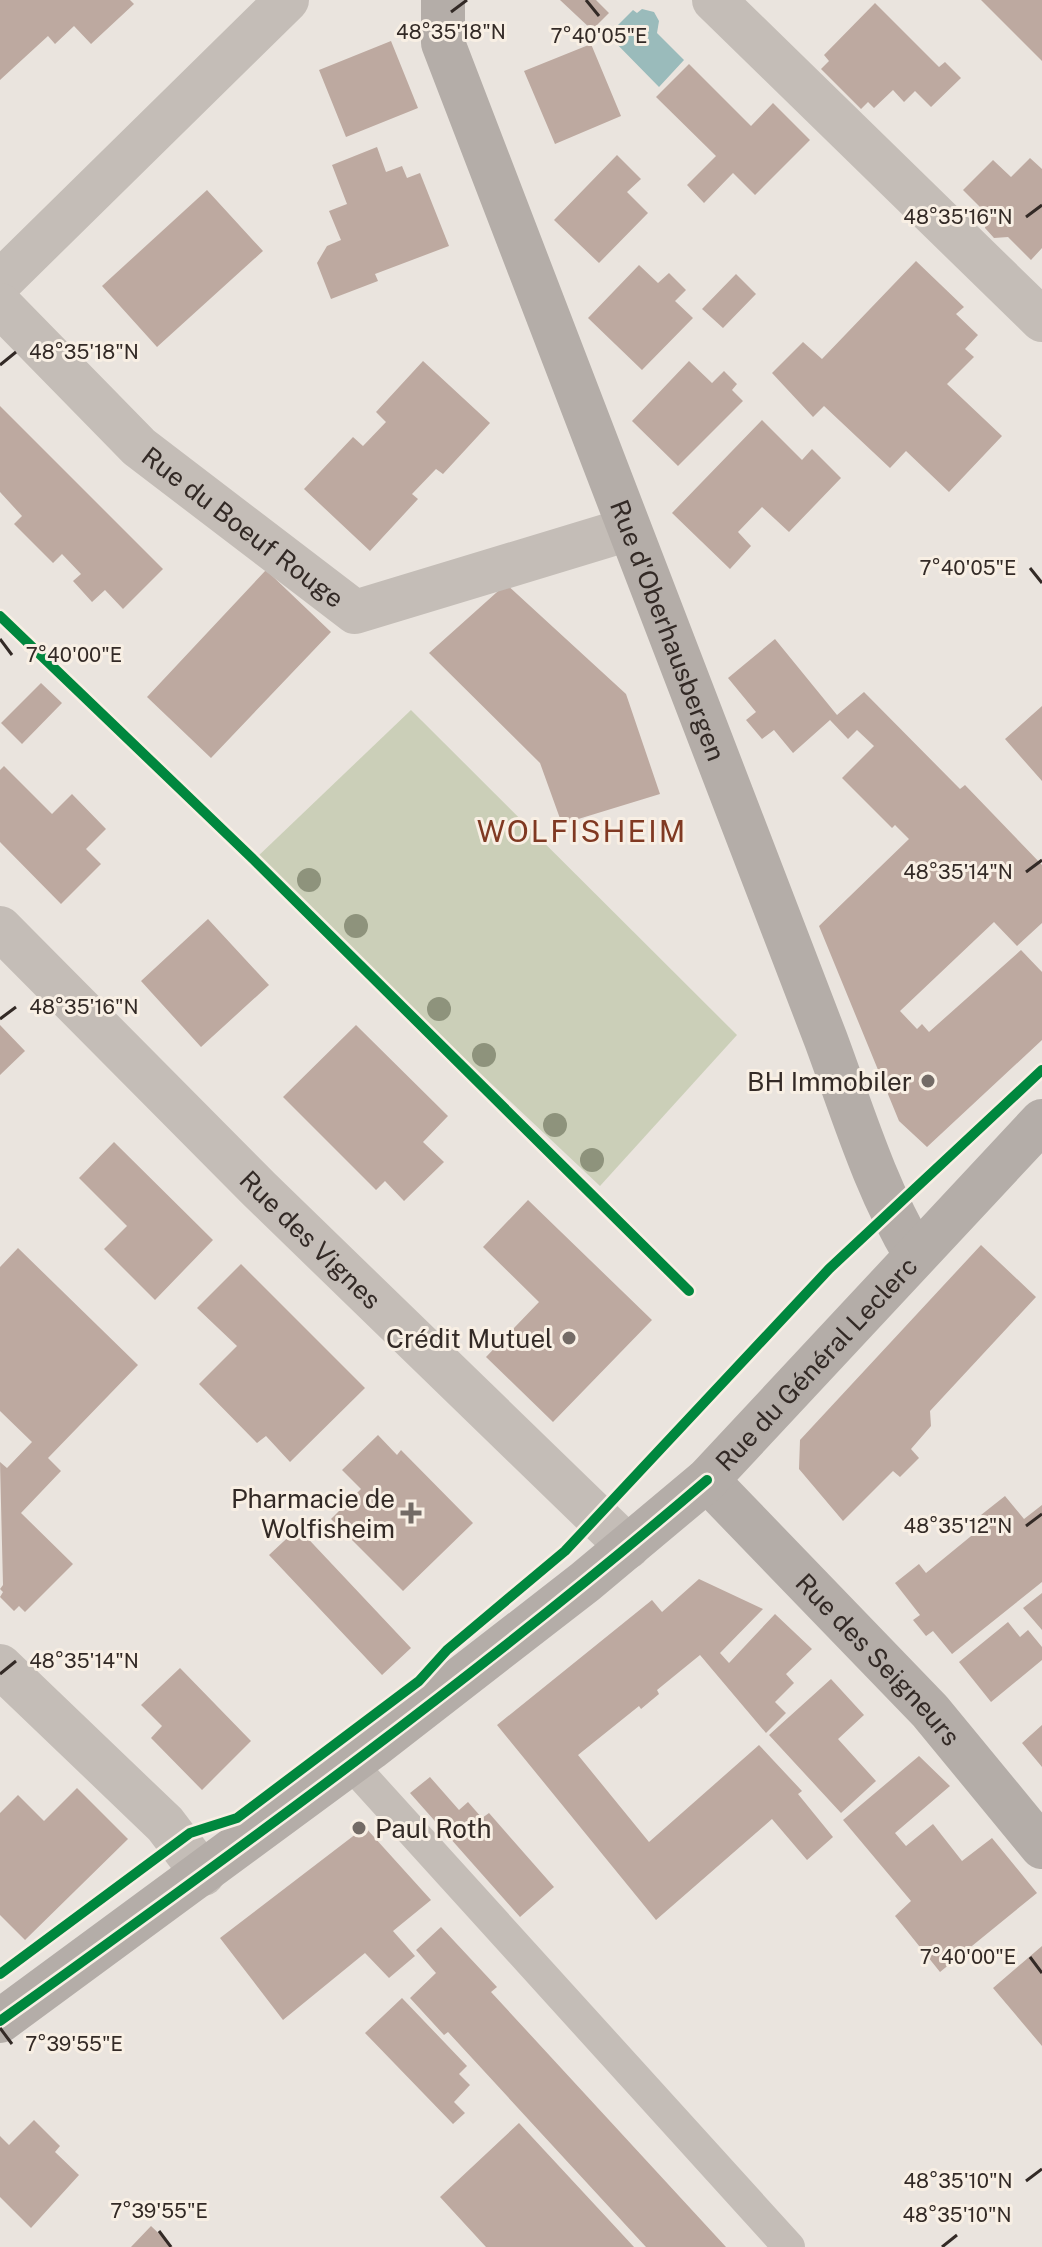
<svg xmlns="http://www.w3.org/2000/svg" width="1042" height="2247" font-family="'Public Sans',sans-serif">
<style>
.green{fill:#cbcfb8}
.water{fill:#9abbbb}
.building{fill:#bda9a0}
.lines{fill:none;stroke-linecap:round;stroke-linejoin:round}
.lane{stroke:#c4bdb7;stroke-width:32}
.street{stroke:#c4bdb7;stroke-width:44}
.secondary{stroke:#b4ada8;stroke-width:44}
.cycleway-casing{stroke:#f8efe4;stroke-width:15}
.cycleway{stroke:#00873e;stroke-width:10}
.tree{fill:#8e937c}
.ticks{fill:none;stroke:#332a26;stroke-width:3}
.poi-dot{fill:#736b66;stroke:#f8efe4;stroke-width:3}
.labels{text-anchor:middle;dominant-baseline:central;stroke-width:6;stroke-linejoin:round;paint-order:stroke}
.street-label{font-size:26px;fill:#332a26;stroke:#f8efe4}
.poi-label{font-size:26px;fill:#332a26;stroke:#f8efe4;text-anchor:end}
.quarter-label{font-size:30px;letter-spacing:2px;fill:#803922;stroke:#f8efe4}
.ticks-label{font-size:20px;text-anchor:middle;fill:#332a26;stroke:#f8efe4;stroke-width:6;stroke-linejoin:round;paint-order:stroke}
</style>
<rect width="100%" height="100%" fill="#eae4de"/>
<path class="green" d="M411,710L737,1035L600,1186L254,860Z"/>
<path class="water" d="M642,9L654,12L659,21L657,33L684,60L659,87L608,35L633,10L637,13Z"/>
<path class="building" d="M0,0H130L134,4L91,44L74,26L55,44L48,36L0,80Z
M560,0H596L609,13L592,30Z
M981,0H1042V61Z
M875,3L939,67L945,62L961,78L931,107L915,91L904,102L893,90L874,108L868,102L861,109L821,69L829,61L824,55Z
M391,41L418,108L346,137L319,70Z
M591,44L621,116L555,144L524,71Z
M689,64L751,126L773,103L810,140L755,195L733,173L704,203L687,185L716,156L656,97Z
M377,147L386,172L402,166L407,178L420,173L449,246L375,274L378,281L331,299L317,263L327,246L341,240L329,211L347,204L332,165Z
M617,155L641,179L627,192L648,213L599,263L554,220Z
M1030,158L1042,169V248L1031,260L1008,237L994,238L985,228L987,214L963,190L993,160L1011,177Z
M207,190L263,251L157,347L102,286Z
M916,261L964,307L956,314L978,335L965,349L974,357L947,384L1002,436L949,492L906,451L890,468L824,406L813,417L772,373L803,342L822,359Z
M639,265L658,283L669,273L686,290L675,301L693,318L642,370L588,318Z
M736,274L756,294L723,328L702,309Z
M423,361L490,423L443,474L436,469L412,494L418,499L370,551L304,489L353,437L363,446L386,422L376,412Z
M689,361L712,383L724,371L737,384L732,390L743,401L678,466L632,421Z
M0,406L163,569L123,609L105,590L92,602L73,581L81,574L62,554L53,563L14,524L22,516L0,492Z
M762,420L802,460L812,449L841,478L789,532L762,507L738,532L751,546L730,569L672,513Z
M266,570L331,632L211,758L147,697Z
M506,584L626,694L660,794L562,824L540,763L429,653Z
M775,639L837,715L864,692L960,789L965,785L1042,865V923L1017,946L994,922L900,1011L917,1029L922,1024L929,1032L1021,950L1042,972V1040L927,1147L899,1121L819,926L909,839L895,825L892,828L842,778L874,746L857,730L848,739L830,720L793,753L774,730L762,739L746,720L756,712L728,678Z
M41,683L62,703L22,744L1,723Z
M1042,706V781L1005,739Z
M4,766L52,814L72,794L106,829L86,849L101,864L61,904L0,842V770Z
M208,919L269,985L201,1047L141,981Z
M0,1025L25,1051L0,1075Z
M356,1025L448,1116L423,1142L444,1162L404,1201L385,1181L376,1190L283,1097Z
M114,1142L213,1240L155,1300L104,1249L127,1226L79,1178Z
M528,1200L652,1320L553,1422L486,1357L539,1302L483,1247Z
M981,1245L1036,1297L930,1411L931,1426L911,1449L919,1458L900,1477L893,1471L843,1521L799,1469L800,1440Z
M18,1248L138,1365L48,1458L61,1471L21,1513L73,1564L25,1612L19,1606L14,1611L0,1597L3,1592L0,1589L3,1585L0,1462L7,1468L32,1442L0,1411V1267Z
M241,1264L365,1388L290,1462L266,1436L257,1443L199,1384L237,1346L197,1308Z
M378,1435L397,1455L401,1450L473,1523L403,1591L331,1519L361,1489L342,1470Z
M1005,1496L1024,1519L1042,1505V1582L952,1654L933,1631L926,1636L913,1620L920,1615L895,1583L919,1564L926,1573L987,1523L981,1515Z
M298,1528L411,1648L382,1675L269,1555Z
M699,1579L763,1609L720,1653L729,1663L775,1614L812,1649L786,1674L794,1683L775,1702L786,1713L766,1733L700,1655L657,1690L659,1694L641,1709L639,1706L578,1755L649,1842L759,1745L802,1791L798,1794L833,1837L807,1860L772,1819L656,1920L497,1725L652,1600L662,1612Z
M1042,1593V1630L1023,1608Z
M1008,1622L1020,1637L1028,1630L1042,1647V1660L991,1702L959,1662Z
M180,1668L251,1741L202,1790L151,1738L162,1726L141,1705Z
M831,1679L864,1715L838,1739L876,1781L841,1813L769,1735Z
M1042,1725V1767L1022,1743Z
M919,1756L950,1786L895,1833L906,1846L933,1824L962,1861L992,1838L1037,1893L940,1972L895,1916L911,1901L843,1820Z
M430,1777L459,1810L468,1802L482,1818L489,1813L554,1887L520,1917L410,1793Z
M77,1788L128,1839L25,1940L0,1915V1813L18,1795L44,1821Z
M365,1827L431,1900L393,1931L415,1956L389,1978L365,1953L283,2020L220,1938Z
M441,1927L497,1987L491,1992L726,2247H646L448,2032L444,2035L410,1998L436,1973L416,1950Z
M1042,1946V2046L993,1988Z
M402,1998L467,2066L459,2074L470,2085L454,2102L465,2113L453,2124L365,2033Z
M34,2120L60,2146L55,2152L79,2175L31,2228L0,2197V2136L9,2145Z
M519,2123L634,2247H486L440,2197Z
M151,2226L173,2247H131Z"/>
<g class="lines">
<path class="lane" d="M350,1763L789,2247"/>
<g class="street">
<path d="M714,0L1042,320"/>
<path d="M0,282L287,0"/>
<path id="s1" d="M0,305L139,447L355,612L629,529"/>
<path id="s2" d="M0,928L259,1189L628,1547"/>
<path d="M0,1666L165,1824L203,1874"/>
</g>
<g class="secondary">
<path id="s3" d="M443,0V43L826,1040C853,1113 875,1187 915,1254"/>
<path id="s4" d="M707,1480L930,1711L1042,1847"/>
<path id="s5" d="M0,2021L371,1748L585,1582L707,1480L1042,1121"/>
</g>
<g class="cycleway-casing">
<path id="cycleway" d="M0,616L254,860L689,1291
M0,1974L190,1833L237,1818L419,1681L447,1650L565,1551L829,1269L1042,1070
M0,2021C241,1848 482,1673 707,1480"/>
</g>
<use href="#cycleway" class="cycleway"/>
</g>
<g class="tree">
<circle cx="309" cy="880" r="12"/>
<circle cx="356" cy="926" r="12"/>
<circle cx="439" cy="1009" r="12"/>
<circle cx="484" cy="1055" r="12"/>
<circle cx="555" cy="1125" r="12"/>
<circle cx="592" cy="1160" r="12"/>
</g>
<path class="ticks" d="M586,0L599,16M451,12L467,0M1026,217L1042,205M0,365L16,352M1030,568L1042,583M0,639L12,655M1026,872L1042,860M0,1019L16,1007M1026,1526L1042,1514M0,1674L16,1661M1030,1957L1042,1973M0,2028L12,2044M1026,2181L1042,2169M159,2231L171,2247M942,2247L957,2235"/>
<g class="poi-dot">
<circle cx="928" cy="1081" r="8"/>
<circle cx="569" cy="1338" r="8"/>
<path d="M407 1501h8v8h8v8h-8v8h-8v-8h-8v-8h8z"/>
<circle cx="359" cy="1828" r="8"/>
</g>
<g class="labels">
<g class="street-label">
<text stroke="none"><textPath href="#s1" startOffset="330">Rue du Boeuf Rouge</textPath></text>
<text stroke="none"><textPath href="#s3" startOffset="672">Rue d'Oberhausbergen</textPath></text>
<text stroke="none"><textPath href="#s2" startOffset="440">Rue des Vignes</textPath></text>
<text stroke="none"><textPath href="#s5" startOffset="1050">Rue du Général Leclerc</textPath></text>
<text stroke="none"><textPath href="#s4" startOffset="248">Rue des Seigneurs</textPath></text>
</g>
<g class="poi-label">
<text x="912" y="1081">BH Immobiler</text>
<text x="553" y="1338">Crédit Mutuel</text>
<text x="395" y="1498">Pharmacie de<tspan x="395" dy="30">Wolfisheim</tspan></text>
<text x="375" y="1828" text-anchor="start">Paul Roth</text>
</g>
<g class="quarter-label">
<text x="582" y="831">WOLFISHEIM</text>
</g>
</g>
<g class="ticks-label">
<text x="451" y="39">48°35'18"N</text>
<text x="599" y="43">7°40'05"E</text>
<text x="958" y="224">48°35'16"N</text>
<text x="84" y="359">48°35'18"N</text>
<text x="968" y="575">7°40'05"E</text>
<text x="74" y="662">7°40'00"E</text>
<text x="958" y="879">48°35'14"N</text>
<text x="84" y="1014">48°35'16"N</text>
<text x="958" y="1533">48°35'12"N</text>
<text x="84" y="1668">48°35'14"N</text>
<text x="968" y="1964">7°40'00"E</text>
<text x="74" y="2051">7°39'55"E</text>
<text x="958" y="2188">48°35'10"N</text>
<text x="159" y="2218">7°39'55"E</text>
<text x="957" y="2222">48°35'10"N</text>
</g>
</svg>
